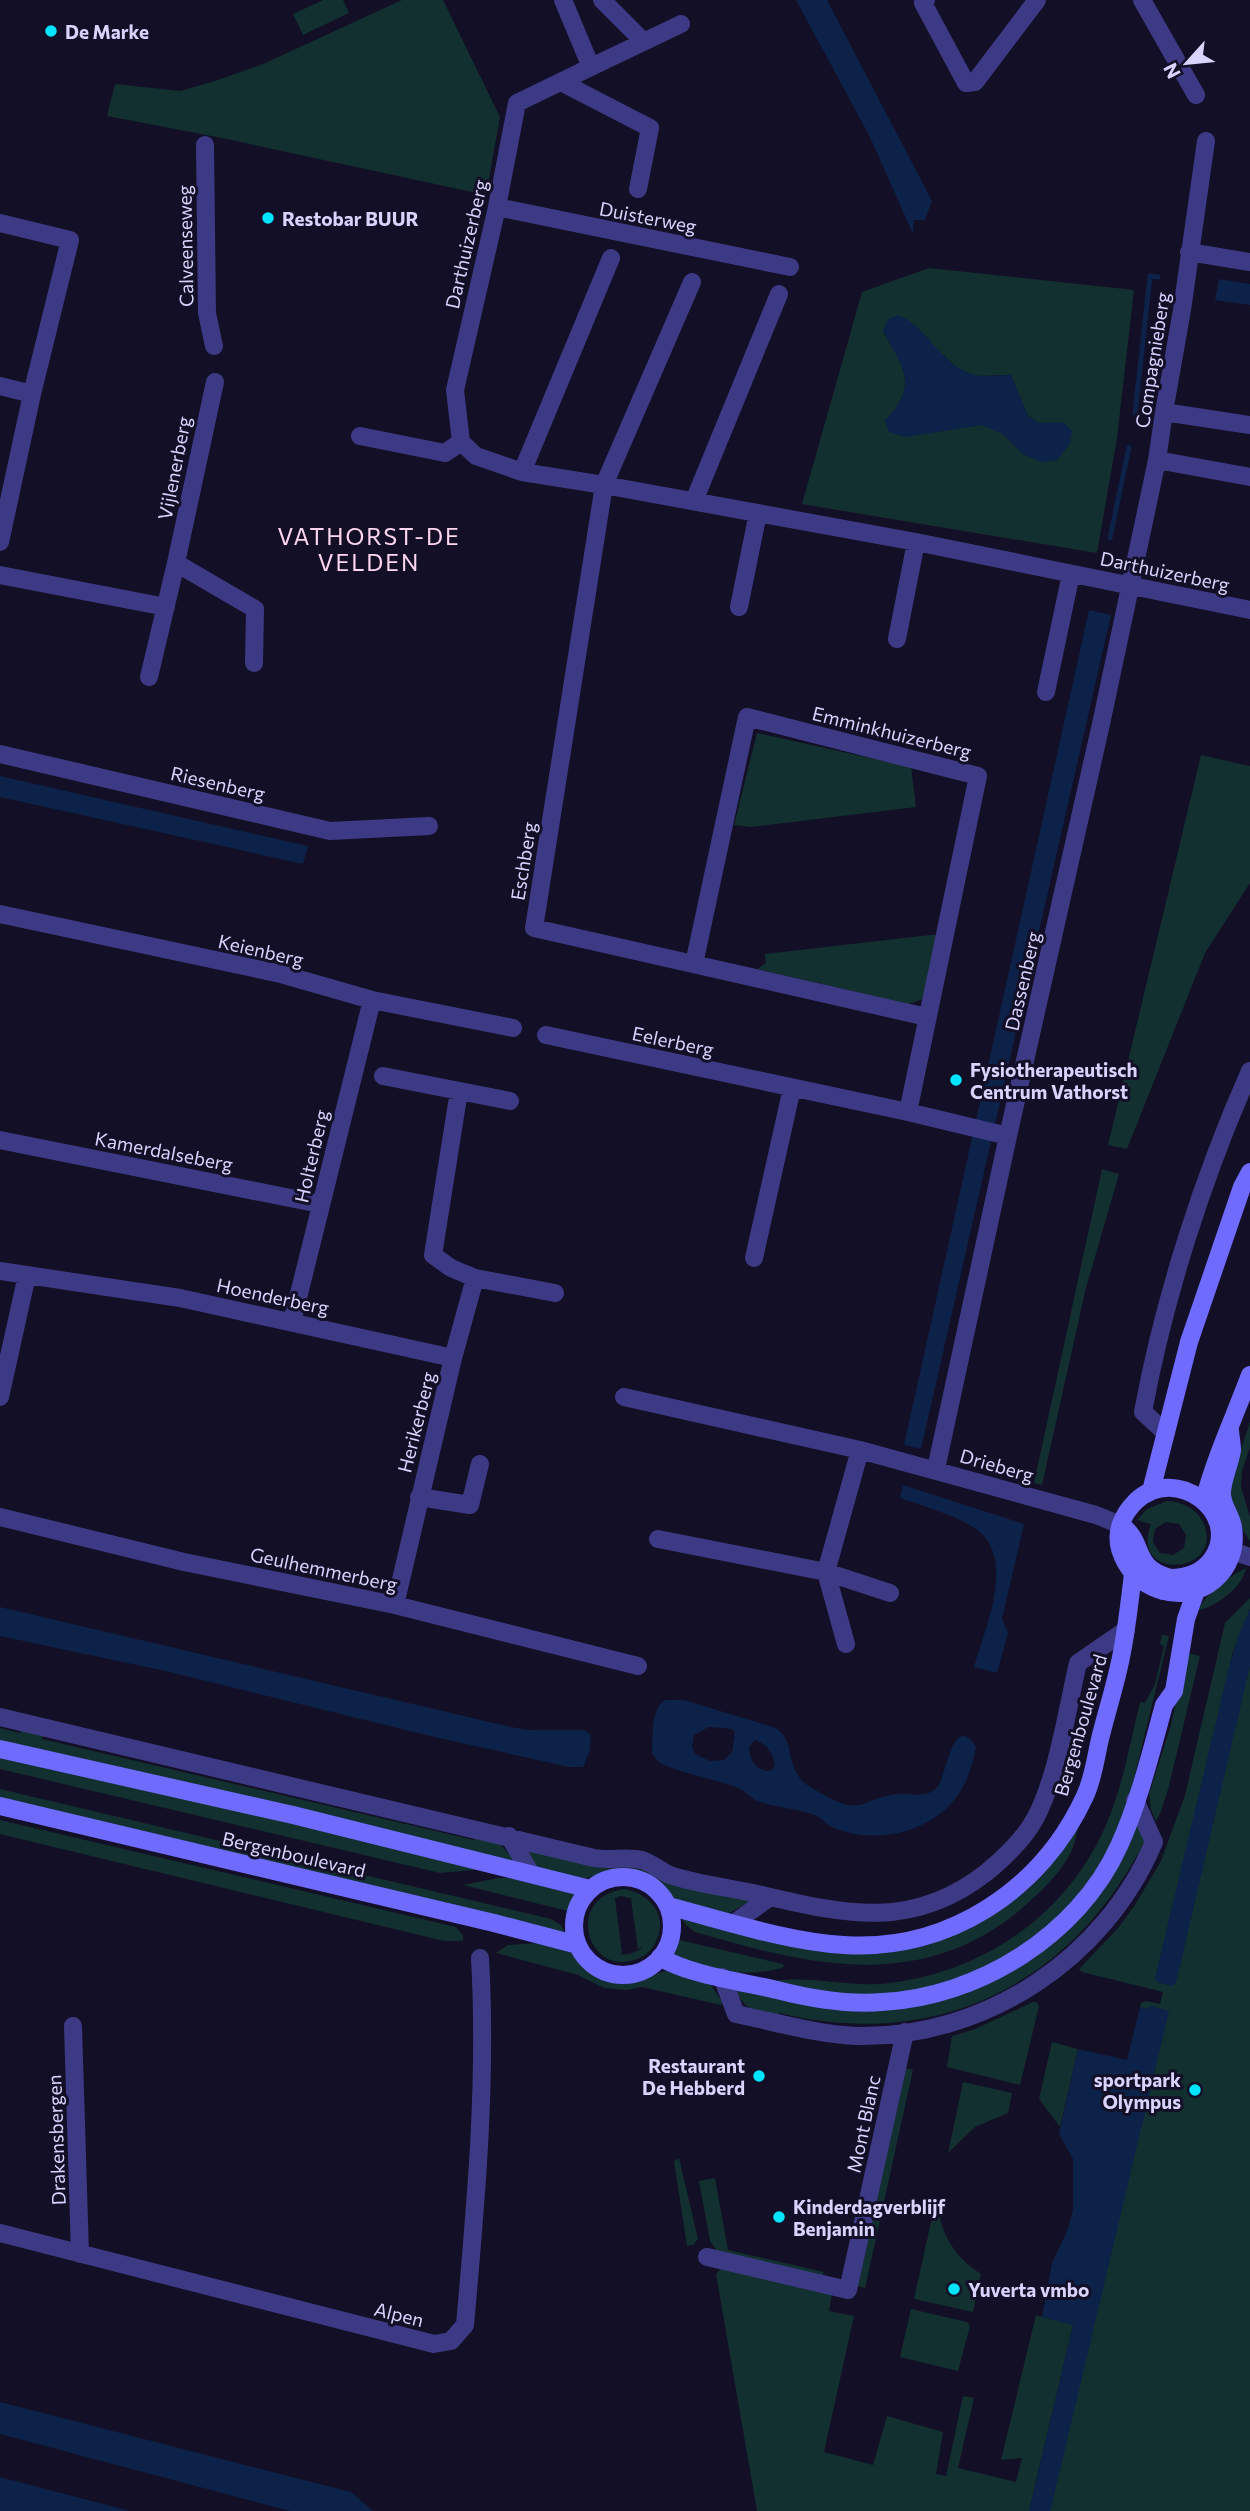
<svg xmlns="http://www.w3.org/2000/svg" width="1250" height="2511" font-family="Commissioner,sans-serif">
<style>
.green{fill:#12302f;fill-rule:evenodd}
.water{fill:#0c2248;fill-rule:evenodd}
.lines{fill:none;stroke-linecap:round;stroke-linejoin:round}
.stream{stroke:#0c2248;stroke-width:5}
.street{stroke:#3d3a85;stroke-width:18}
.secondary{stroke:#6f6bff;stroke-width:18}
.poi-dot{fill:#00e5ff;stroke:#130f26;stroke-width:2.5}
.labels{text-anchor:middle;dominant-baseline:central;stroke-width:6;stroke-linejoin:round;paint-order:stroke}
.poi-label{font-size:19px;font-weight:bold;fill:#d9d4ff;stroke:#130f26;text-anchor:start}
.street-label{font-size:19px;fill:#d9d4ff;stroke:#130f26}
.quarter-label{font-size:23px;letter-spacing:2px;fill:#ffd6f0;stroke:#130f26}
</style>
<rect width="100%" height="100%" fill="#130f26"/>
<path class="green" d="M323,0H343L349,13L303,35L293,14Z
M402,0H443L500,117L486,195L222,138L107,116L115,84L180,91L215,81L263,64Z
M929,268L1134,290L1117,438L1097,553L802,504L862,292ZM883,331L939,351L958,369L975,376L1011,375L1028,416L1039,423L1023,454L1003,434L982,425L958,428L885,421C919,385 904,369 883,331Z
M757,733L911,767L916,807L751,827L734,825Z
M1201,755L1250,766V883L1205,953L1127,1149L1108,1145Z
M930,935H938L923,999L909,1004L757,969L766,963L765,954Z
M1102,1169L1119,1174L1086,1288L1042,1485L1034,1483Z
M1250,1422V1447L1242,1471L1241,1487L1250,1517V1541L1243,1530L1230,1494L1231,1479Z
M1167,1501C1182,1502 1196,1508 1203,1522C1227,1575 1128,1582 1151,1524L1137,1520L1147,1509ZM1166,1522L1179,1524L1186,1535L1184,1548L1173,1555L1160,1553L1153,1542L1155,1529Z
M1246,1568C1243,1586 1218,1606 1199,1610C1204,1594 1231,1575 1246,1568Z
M1250,1598V1609L1233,1652L1157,1982L1165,1984L1250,1666V2511H1039L1147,2009L1140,2007L1141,2003L1146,2001L1160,2004L1163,1992L1082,1972L1079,1969L1118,1928L1135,1905L1161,1861L1185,1795L1225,1623Z
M1162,1635L1169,1636L1123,1823L1084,1891L1046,1930L976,1974L905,1994L836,1996L774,1981C812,1975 851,1988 890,1983C986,1971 1067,1914 1106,1825C1123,1786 1130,1743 1140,1702L1145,1703L1155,1684L1164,1646L1160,1644Z
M1187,1653L1200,1656L1169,1786L1160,1814L1156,1821L1151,1810L1149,1794L1171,1725Z
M0,1728L20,1733L21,1728L44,1733L42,1739L474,1840L476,1835L500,1844L515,1861L0,1745Z
M0,1755L460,1863L474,1867V1870L440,1873L0,1769Z
M0,1789L551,1919L561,1925L565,1933V1935L0,1802Z
M0,1820L456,1927L463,1935V1941H444L0,1834Z
M1136,1822L1145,1839L1142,1857L1137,1855C1063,1990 929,2050 779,2013L777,2018C754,2011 744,2010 734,1987L859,2009L1030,1956Z
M1076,1826H1079C1076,1834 1075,1844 1071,1852C1060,1875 1038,1894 1019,1911C919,1993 808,1965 695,1932L686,1925L681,1917L829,1949L961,1931Z
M525,1847L629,1864L750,1901L725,1916L678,1902L662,1884L642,1872L613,1870L584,1879L538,1869Z
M498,1878H521L573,1892L575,1895L568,1911L463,1885Z
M624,1889C648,1893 668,1913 657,1939C653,1950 645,1957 634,1960C587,1975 564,1898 624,1889ZM621,1896L634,1899H631L638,1949L644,1946C638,1952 628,1956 619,1954L622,1953L615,1899L611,1900Z
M679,1940L783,1964L784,1967C748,1979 713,1970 676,1961L672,1954Z
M538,1943L573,1953L593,1974L616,1982L639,1980L665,1971H674L709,1982L723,2003L721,2005L642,1987L627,1990L604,1988L578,1975L496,1953L508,1945Z
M1033,2002H1037L1039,2006L1020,2085L947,2067L952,2036L975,2029Z
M1052,2042L1078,2049L1060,2127L1039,2099Z
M905,2068L913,2070L865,2288L858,2286L856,2282Z
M963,2082L1012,2093L1008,2113L975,2127L948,2153Z
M679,2158L698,2239L693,2245L687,2246L674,2161Z
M715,2178L728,2250L824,2272L822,2277L717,2251L710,2241L699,2181Z
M933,2213L939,2214C944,2240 959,2260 981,2274L973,2312L914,2299Z
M721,2268L832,2294L829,2311L854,2316L824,2452L873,2465L887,2416L943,2432L936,2474L946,2476L963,2396L974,2398L958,2468L1016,2482L1022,2458L1001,2460L1036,2315L1073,2325L1029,2511H757L716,2274Z
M911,2309L967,2322L970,2326L958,2371L900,2357Z"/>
<path class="water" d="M796,0H827L932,201L925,220H914L913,234L870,137Z
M1219,279L1250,284V305L1215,300Z
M899,315C928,328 940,364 972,374C983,378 999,375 1011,375L1028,416L1039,423L1063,422L1072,431L1070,444L1057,460L1040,462L1023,454L1003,434L982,425L905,437L889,432L885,421C919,385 904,369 883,331L888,319Z
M1089,610L1111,615L921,1449L904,1445Z
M0,776L308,846L303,864L0,797Z
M903,1485L1024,1524L1002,1619L1008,1633L997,1673L974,1667C985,1628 1017,1558 976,1529C954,1514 924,1507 900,1498Z
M0,1607L511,1727L529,1730H584L591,1735L590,1750L583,1767H569L430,1736L170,1672L0,1636Z
M1250,1609V1666L1176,1983L1172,1986L1157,1982L1155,1978L1228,1671L1239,1634Z
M666,1700H684L776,1728C793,1741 787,1753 795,1770C802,1784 810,1787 823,1794C862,1818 861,1798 898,1794C907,1793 916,1796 925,1794C930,1793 935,1790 938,1786C946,1777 953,1710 976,1747C973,1762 969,1778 960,1792C934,1833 875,1846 832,1827C825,1824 822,1818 815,1815C797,1808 776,1808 758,1801C750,1798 745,1790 736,1787C711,1778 684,1774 660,1763L652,1754C653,1739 650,1707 666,1700ZM709,1727L732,1729L735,1732L732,1752L724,1760L710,1761L695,1754L692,1747L694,1735ZM755,1740C767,1744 773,1753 775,1766L770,1771C756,1771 750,1761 749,1747Z
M1151,2006L1169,2011L1051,2508L1050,2511H1029L1073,2325L1042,2317L1052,2263L1068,2229L1073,2209V2159L1059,2134L1078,2049L1127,2060L1140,2007L1147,2009Z
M0,2402L351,2492L373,2511H290L0,2434Z
M0,2477L130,2511H0Z"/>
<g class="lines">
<path class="stream" d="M1135,414L1150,276L1158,277
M1110,538L1129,447"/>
<path class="street" d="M563,0L591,67L517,103L497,207L455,390L461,442L476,456L522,472L604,485L916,542L1250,610
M602,0L644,42
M926,0L923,3L966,83L975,82L1037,0
M1142,0L1196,95
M591,67L681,24
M561,82L650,128L638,189
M205,145L207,313L214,346
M497,207L790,267
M0,223L70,240L32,394L0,542
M1189,252L1250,262
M692,282L604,485L534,928L927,1017
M0,386L32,394
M1164,412L1250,425
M360,436L445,453L461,442
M1157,460L1250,477
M522,472L611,258
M694,501L779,294
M176,563L255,609L254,663
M0,575L166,607
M739,607L758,513
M897,639L916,542
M149,677L176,563L215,382
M1046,692L1071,574
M0,754L330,831L429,826
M0,914L281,974L372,1000L513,1028
M694,964L747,717L978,776L908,1112
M546,1035L908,1112L1008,1136
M383,1076L510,1101
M0,1140L320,1204
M754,1258L792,1088
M0,1271L180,1298L453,1358L475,1278L451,1268L433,1255L459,1091
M475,1278L555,1293
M292,1322L372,1000
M0,1397L27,1275
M624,1397L860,1450L1096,1515L1121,1525
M1166,1433L1143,1412C1164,1298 1203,1177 1250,1071
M936,1469L1008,1136L1101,724L1157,460L1164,412L1182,310L1206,141
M419,1497L470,1505L480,1464
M0,1517L184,1562L395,1605L638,1666
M658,1539L826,1572L890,1593
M1232,1551L1250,1557
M395,1605L453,1358
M846,1644L826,1572L860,1450
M0,1717L594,1858C610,1861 626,1856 642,1860C652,1863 660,1871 670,1875C696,1884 726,1887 753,1893C840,1913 910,1933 987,1872C1005,1857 1025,1838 1036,1817C1058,1774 1067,1710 1078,1663L1126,1630
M509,1836L531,1874
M733,1924L770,1897
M722,1977L736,2014C776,2022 814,2034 856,2036C984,2039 1105,1959 1154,1842L1135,1800
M73,2026L80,2254
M0,2233L434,2344L451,2341L465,2325C476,2202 487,2081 480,1958
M707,2257L848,2290L905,2032"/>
<path class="secondary" d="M1151,1491L1189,1342L1242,1187L1250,1172
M1204,1501C1215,1458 1234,1418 1250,1375
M1121,1525C1146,1543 1131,1567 1170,1578
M1163,1591L1170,1578C1187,1578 1202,1573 1212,1559C1243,1514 1176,1463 1136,1501C1123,1514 1115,1531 1120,1549C1126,1569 1140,1583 1160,1590C1201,1603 1240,1571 1233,1527C1231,1515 1221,1504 1222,1492C1223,1477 1230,1464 1232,1450C1232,1443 1230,1435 1230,1429
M0,1749L293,1815L590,1889
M0,1806L494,1923L578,1945
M574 1926a49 49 0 1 1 98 0a49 49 0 1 1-98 0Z
M668,1906C722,1920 788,1942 844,1945C948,1952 1042,1890 1085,1796C1094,1777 1096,1754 1101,1735C1108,1707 1117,1680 1122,1652C1127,1626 1130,1600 1133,1573
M660,1957C689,1975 743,1982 777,1990C812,1999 846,2005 882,2002C978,1997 1078,1936 1119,1846C1139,1802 1151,1752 1164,1705L1174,1691L1186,1619L1196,1591"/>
</g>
<g class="poi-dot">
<circle cx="51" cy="31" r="7"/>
<circle cx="268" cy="218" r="7"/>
<circle cx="956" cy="1080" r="7"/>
<circle cx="759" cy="2076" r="7"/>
<circle cx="1195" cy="2090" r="7"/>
<circle cx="779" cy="2217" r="7"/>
<circle cx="954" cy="2289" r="7"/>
</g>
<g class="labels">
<g class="poi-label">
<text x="65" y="31">De Marke</text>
<text x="282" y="218">Restobar BUUR</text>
<text x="970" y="1069">Fysiotherapeutisch<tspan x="970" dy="22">Centrum Vathorst</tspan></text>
<text x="745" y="2065" text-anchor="end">Restaurant<tspan x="745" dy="22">De Hebberd</tspan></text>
<text x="1181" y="2079" text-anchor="end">sportpark<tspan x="1181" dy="22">Olympus</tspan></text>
<text x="793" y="2206">Kinderdagverblijf<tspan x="793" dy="22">Benjamin</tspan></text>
<text x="968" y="2289">Yuverta vmbo</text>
</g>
<g class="street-label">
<text transform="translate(648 217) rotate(11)">Duisterweg</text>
<text transform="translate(466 244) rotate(-77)">Darthuizerberg</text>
<text transform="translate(185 246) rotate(-91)">Calveenseweg</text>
<text transform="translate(1152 360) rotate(-81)">Compagnieberg</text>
<text transform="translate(174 468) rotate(-79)">Vijlenerberg</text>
<text transform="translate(1165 571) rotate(12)">Darthuizerberg</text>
<text transform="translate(892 732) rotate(14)">Emminkhuizerberg</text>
<text transform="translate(218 783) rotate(13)">Riesenberg</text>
<text transform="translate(523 861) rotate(-81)">Eschberg</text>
<text transform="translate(261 950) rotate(13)">Keienberg</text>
<text transform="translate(1022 981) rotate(-77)">Dassenberg</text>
<text transform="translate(673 1041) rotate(12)">Eelerberg</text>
<text transform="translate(164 1151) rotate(11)">Kamerdalseberg</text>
<text transform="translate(311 1156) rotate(-77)">Holterberg</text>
<text transform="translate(273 1296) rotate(12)">Hoenderberg</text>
<text transform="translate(416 1422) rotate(-76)">Herikerberg</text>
<text transform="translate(997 1465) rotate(16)">Drieberg</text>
<text transform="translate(324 1569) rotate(12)">Geulhemmerberg</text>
<text transform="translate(1080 1725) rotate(-74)">Bergenboulevard</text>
<text transform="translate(294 1854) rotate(13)">Bergenboulevard</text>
<text transform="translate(863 2124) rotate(-78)">Mont Blanc</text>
<text transform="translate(56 2140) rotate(-92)">Drakensbergen</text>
<text transform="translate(399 2314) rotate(14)">Alpen</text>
</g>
<g class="quarter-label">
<text x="369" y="536">VATHORST-DE<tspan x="369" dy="26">VELDEN</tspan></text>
</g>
</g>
<g transform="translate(1187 63) rotate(243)" stroke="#130f26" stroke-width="5" paint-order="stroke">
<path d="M0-5L12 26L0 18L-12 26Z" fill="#d9d4ff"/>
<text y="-10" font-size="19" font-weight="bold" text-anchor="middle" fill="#d9d4ff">N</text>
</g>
</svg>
